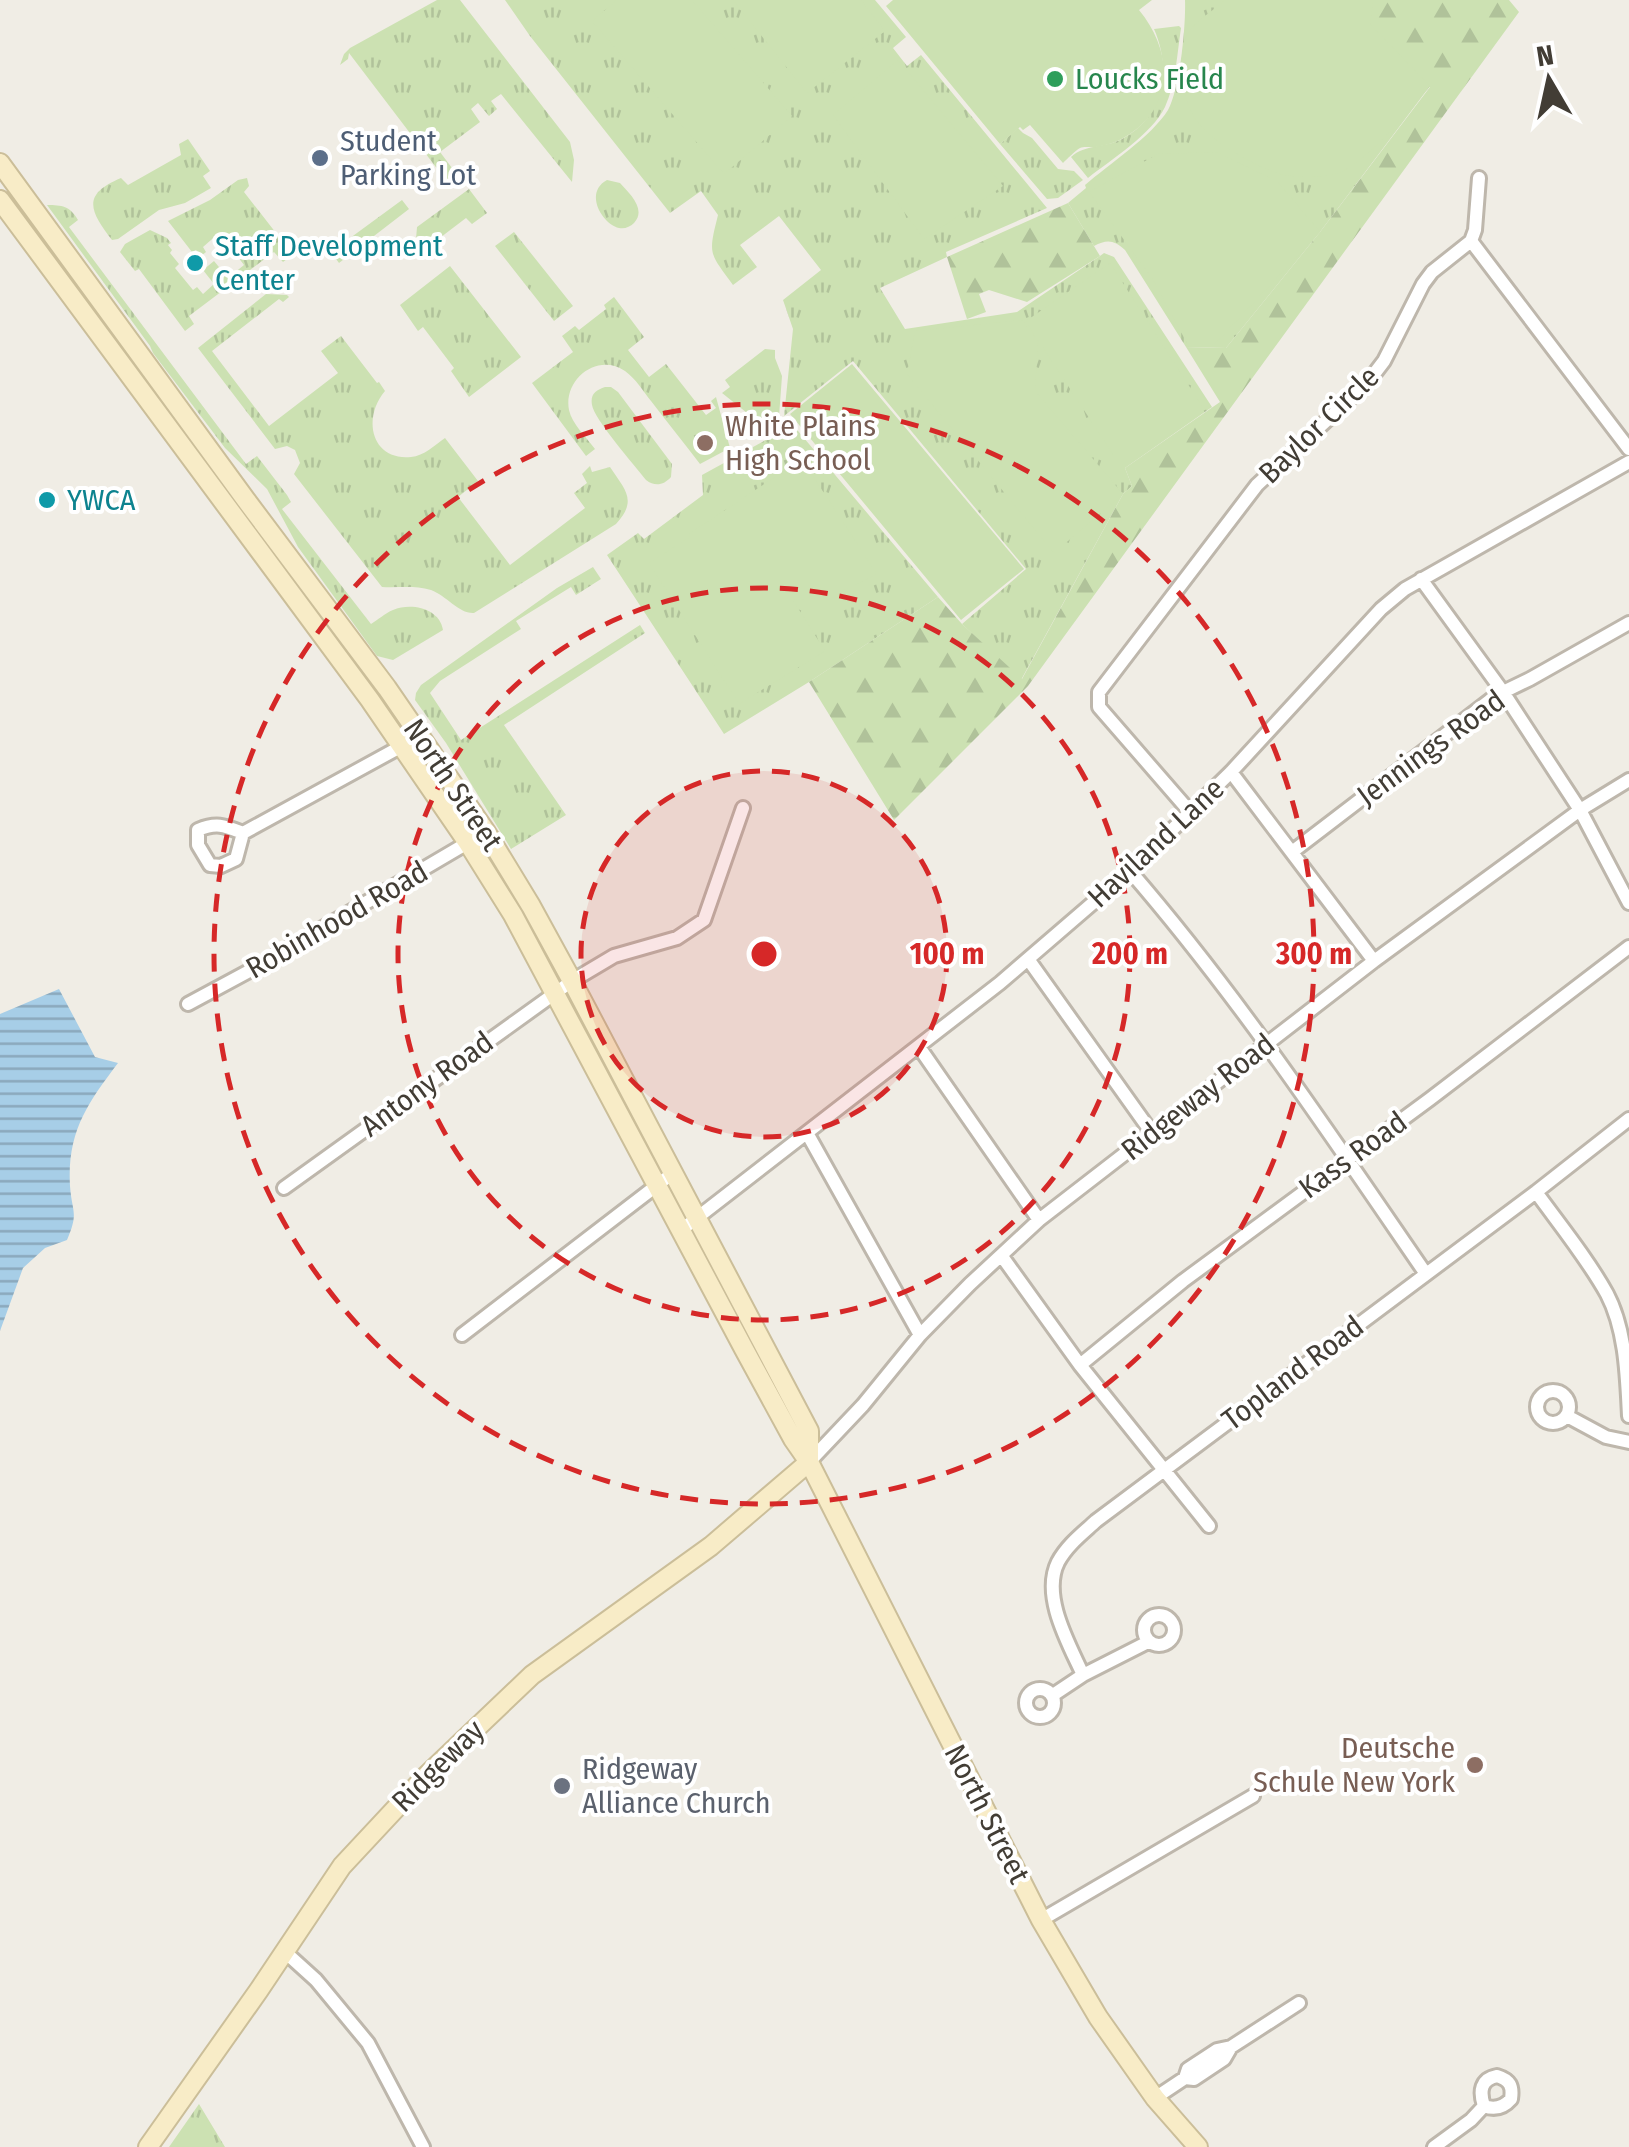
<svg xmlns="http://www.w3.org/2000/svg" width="1629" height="2147" font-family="'Fira Sans Condensed',sans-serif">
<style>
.grass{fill:url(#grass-tufts)}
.forest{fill:url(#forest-firs)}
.pitch{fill:#cce1b2}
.water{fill:url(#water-rules)}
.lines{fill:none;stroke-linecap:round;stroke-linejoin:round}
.street-casing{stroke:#beb7ac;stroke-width:18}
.secondary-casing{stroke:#cbbe99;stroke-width:22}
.street{stroke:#fff;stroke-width:12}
.secondary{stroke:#f8ecc7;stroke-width:18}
.ring{fill:none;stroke:#d62828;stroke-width:5;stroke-dasharray:18 12}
.leisure-dot{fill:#2e9e5b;stroke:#fff;stroke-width:4}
.service-dot{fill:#5c6f8a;stroke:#fff;stroke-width:4}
.culture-dot{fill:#0f9aa8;stroke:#fff;stroke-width:4}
.education-dot{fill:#8d6e63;stroke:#fff;stroke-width:4}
.worship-dot{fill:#6b7280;stroke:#fff;stroke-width:4}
.labels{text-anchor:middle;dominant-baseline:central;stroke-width:8;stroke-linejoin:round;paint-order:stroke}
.leisure-label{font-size:30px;fill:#27864d;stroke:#fff;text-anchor:start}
.service-label{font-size:30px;fill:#4e5e75;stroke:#fff;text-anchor:start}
.culture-label{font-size:30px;fill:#0d838f;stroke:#fff;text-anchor:start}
.street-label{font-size:30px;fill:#423d35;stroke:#fff}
.education-label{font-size:30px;fill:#785e54;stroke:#fff;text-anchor:start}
.worship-label{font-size:30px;fill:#5b616d;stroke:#fff;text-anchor:start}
.centre{fill:#d62828;stroke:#fff;stroke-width:5}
.ring-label{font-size:30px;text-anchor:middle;font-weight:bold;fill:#d62828;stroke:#fff;stroke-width:8;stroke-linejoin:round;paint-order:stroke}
</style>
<defs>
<pattern id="grass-tufts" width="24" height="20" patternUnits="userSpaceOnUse" patternTransform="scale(2.5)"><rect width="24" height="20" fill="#cce1b2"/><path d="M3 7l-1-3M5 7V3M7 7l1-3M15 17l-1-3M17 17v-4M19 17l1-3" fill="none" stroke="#b0c29a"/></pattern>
<pattern id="forest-firs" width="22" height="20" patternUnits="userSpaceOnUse" patternTransform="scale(2.5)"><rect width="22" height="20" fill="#cce1b2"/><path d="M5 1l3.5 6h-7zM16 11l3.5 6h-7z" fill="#b0c29a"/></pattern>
<pattern id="water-rules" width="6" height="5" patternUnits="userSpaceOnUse" patternTransform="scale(2.5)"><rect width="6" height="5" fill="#a7cee7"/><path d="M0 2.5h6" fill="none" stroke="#8aa8bc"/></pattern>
</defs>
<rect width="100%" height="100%" fill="#f0ede5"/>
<path class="grass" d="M437,0H460L570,142L574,160L572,182L501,94L491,101L497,109L489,116L478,103L471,109L480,122L440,152L461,180L448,183L349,53L348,59L340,65L344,54L350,48Z
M505,0H875L906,37L893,48L907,66L921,55L1047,208L946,252L947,257L880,288L905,329L1017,312L1100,256L1104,253L1114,257L1212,407L1125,468L1132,486L1123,494L1021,680L962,624L1026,569L853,361L784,416L793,329L783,300L821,270L779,216L740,245L757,267L733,285C709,252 708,255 718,215L701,191L670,213L530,36Z
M1185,0H1373L1430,86L1320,232L1226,348L1186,347L1125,250C1114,240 1107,239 1094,246L1068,203L1086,188L1085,185C1108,165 1152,136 1168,110C1180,89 1186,25 1185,0Z
M1181,28C1177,54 1176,83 1165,107C1152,134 1112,159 1088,178L1071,157C1085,144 1105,148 1122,139C1164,117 1172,70 1154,29L1179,26Z
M1018,128L1023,133L1032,138L1058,169L1074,171L1083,180L1058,198L1047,199L1000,144Z
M188,139L210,171L203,176L211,188L185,203L159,210L118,239L112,240C91,212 80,195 121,178L128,185L181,155L179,144Z
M247,178L249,186L244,192L290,251L297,246L299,250L283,262L274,252L189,316L194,324L185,331L139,269L135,271L120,252L125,244L150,230L167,238L171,243L168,245L172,250L170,253L179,264L175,268L193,290L197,287L203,294L214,284L203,270L214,261L228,278L244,265L235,253L239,250L233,242L229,245L219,233L203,247L206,252L201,256L196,250L192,252L168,221L210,200L238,180Z
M607,180L620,183C629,193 647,209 634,223C630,227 625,229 619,228C603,225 583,193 607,180Z
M469,189L487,213L472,224L466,218L424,250L416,239L417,227Z
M402,200L409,209L339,263L331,252Z
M47,205C62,205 70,206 78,220L69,227L246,464L257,456L287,495L291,502L282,509L371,624C378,620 385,613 393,610C412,602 440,609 443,630L393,660L377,656L298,547L267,489L225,448L153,353L150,346Z
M514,232L573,306L554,321L495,246Z
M450,266L521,357L469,397L451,371L454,368L423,327L418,331L400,305Z
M266,294L287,295L289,297L283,302L279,299L212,351L269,426L338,373L321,351L341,336L377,383L379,382L385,391C362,418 371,461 411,457C424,456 435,445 445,438L478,481L458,497L510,565L585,508L574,493L587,483L582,474L590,466L592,472L610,467C625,490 638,500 616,524L474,613C459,614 447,596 431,590C414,585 399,588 382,587L294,474L300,463L295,450L287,446L275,449L198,348Z
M614,297L644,337L628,350L649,377L666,364L706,415L716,408L711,401L716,397L730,448L700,464C684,443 667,422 651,401C643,391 636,379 625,371C598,352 563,379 569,410C572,424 586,437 595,449L586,456L532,383L573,352L562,336L575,326L579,330L606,309L604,305Z
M765,349L775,350V358L782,376L779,417L775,425L767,429L722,393L730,387L725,380Z
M605,387H611L618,392L672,464L671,477C664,485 655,487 646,480C635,466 594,419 592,405C590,394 596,390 605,387Z
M793,425L938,597L809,682L724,734L607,555L638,533L644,539L703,495L702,475Z
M593,567L601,579L576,595L571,587L516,621L521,629L440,681L430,693L461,740L640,625L645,633L504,725L566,815L511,849L446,743L415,700L416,693L421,685L557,588Z
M199,2104L225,2147H169Z"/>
<path class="forest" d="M1373,0H1509L1519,12L1028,686L894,820L809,682L938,597L962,624L1022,679L1123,494L1132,486L1125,468L1220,402L1186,347L1226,348L1320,232L1430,87L1370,24Z
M1068,203L1100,256L1027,302L989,290L979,294L986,312L967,319L947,257Z"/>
<path class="pitch" d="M617,0H692L792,116L724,174L592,21Z
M733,0H861L885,31L807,93Z
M893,0H1152L1139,10C1173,51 1176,107 1125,137C1116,143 1106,145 1096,147C1091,148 1085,146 1080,148C1075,151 1067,159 1063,163L1030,125L1023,130L1020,127L1000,144L886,6Z
M1225,0H1373L1370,24L1430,86C1407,112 1371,158 1341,172C1328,178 1293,178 1280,174C1256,167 1217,144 1201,126C1181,104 1177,64 1186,37C1191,24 1214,10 1225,0Z
M898,60L1003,186L924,239L833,115Z
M1217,152L1278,182L1320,232L1212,347H1189L1152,278L1089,192L1158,154Z
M1110,263L1202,406L1118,462L1038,340L1035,391L1123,494L1054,553L907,374L915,331L1022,320L1036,338L1026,321Z
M852,364L1024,569L961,620L790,414Z
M793,465L807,467L877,574C850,588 824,600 793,600L825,651L739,704L649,563L690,537L689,534Z"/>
<path class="water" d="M59,989L95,1057L118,1063C87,1104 67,1132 70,1186C72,1213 79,1212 67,1240L45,1248L23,1268L0,1331V1014Z"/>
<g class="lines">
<g class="street-casing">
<path id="street" d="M1471,241L1629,449
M1471,241L1475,230L1479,178
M1421,579L1503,692L1580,810L1629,903
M1231,772L1374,961
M1191,813L1099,707V692L1257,485L1368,382L1384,361L1423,284L1432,272L1471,241
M243,833L236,859L221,866L210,865L198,845V830C217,822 225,826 243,833L402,746
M1292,852L1497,695L1530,679L1629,623
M1130,871C1239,997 1332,1137 1426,1274
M1028,959L1152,1133
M188,1004L253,969L486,832
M919,1047L1039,1220
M807,1133L920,1335
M284,1188L572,981L614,956L677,938L704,920L743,808
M1536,1192C1560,1225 1587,1258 1607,1294C1626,1330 1627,1377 1629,1416
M680,1231L1000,983L1130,871L1231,772L1381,609L1405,589L1629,462
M1001,1255L1080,1365L1209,1526
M462,1335L673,1173
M1080,1365L1183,1281L1430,1099L1629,947
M1537 1407a16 16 0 1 1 32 0a16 16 0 1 1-32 0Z
M1567,1416L1606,1437L1629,1442
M809,1462L863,1405L920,1335L970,1284L1039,1220L1374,961L1580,810L1629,780
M1144 1630a15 15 0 1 1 30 0a15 15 0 1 1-30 0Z
M1083,1675C1069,1644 1041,1596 1058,1562C1067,1545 1083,1533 1096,1521L1536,1192L1629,1119
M1026 1703a14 14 0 1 1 28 0a14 14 0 1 1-28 0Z
M1053,1695L1083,1675L1148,1642
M1041,1920L1253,1796
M284,1951L316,1980L368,2043L423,2147
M1497,2076C1510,2080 1513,2086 1511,2099C1504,2107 1495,2110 1484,2106C1479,2091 1481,2079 1497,2076Z
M1185,2078L1194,2079L1224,2059L1231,2047
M1155,2098L1185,2078L1188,2069L1217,2050L1231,2047L1299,2003
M1434,2147L1471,2120L1484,2106"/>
</g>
<g class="secondary-casing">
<path id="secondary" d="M0,163L246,500L387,688L486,832L531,906L572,981L809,1431V1462
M0,200L370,700L468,843L513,915L744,1349L793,1439L809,1462L1041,1920L1098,2017L1155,2098L1198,2147
M148,2147L259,1990L342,1866L425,1777L532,1675L711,1546L809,1462"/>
</g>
<use href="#street" class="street"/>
<use href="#secondary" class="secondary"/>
</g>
<circle cx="764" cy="954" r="183" fill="#d62828" fill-opacity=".12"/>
<g class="ring">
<circle cx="764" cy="954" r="183"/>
<circle cx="764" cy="954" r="366"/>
<circle cx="764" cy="954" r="550"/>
</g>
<circle class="leisure-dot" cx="1055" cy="79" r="10"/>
<circle class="service-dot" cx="320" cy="158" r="10"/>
<g class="culture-dot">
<circle cx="195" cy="263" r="10"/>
<circle cx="47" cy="500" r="10"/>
</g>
<g class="education-dot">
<circle cx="705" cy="443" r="10"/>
<circle cx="1475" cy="1765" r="10"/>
</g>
<circle class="worship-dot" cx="562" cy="1786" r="10"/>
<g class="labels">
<g class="leisure-label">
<text x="1075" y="79">Loucks Field</text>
</g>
<g class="service-label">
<text x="340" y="141">Student<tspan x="340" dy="34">Parking Lot</tspan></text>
</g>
<g class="culture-label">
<text x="215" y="246">Staff Development<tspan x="215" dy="34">Center</tspan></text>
<text x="67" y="500">YWCA</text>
</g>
<g class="street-label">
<text transform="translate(1319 425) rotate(-44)">Baylor Circle</text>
<text transform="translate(1431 748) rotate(-36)">Jennings Road</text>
<text transform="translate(453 785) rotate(56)">North Street</text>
<text transform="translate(1156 843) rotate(-43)">Haviland Lane</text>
<text transform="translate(337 920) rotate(-30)">Robinhood Road</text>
<text transform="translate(427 1084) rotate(-36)">Antony Road</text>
<text transform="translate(1198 1097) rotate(-38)">Ridgeway Road</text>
<text transform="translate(1353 1155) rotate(-36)">Kass Road</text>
<text transform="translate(1293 1373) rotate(-37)">Topland Road</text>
<text transform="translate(438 1766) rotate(-45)">Ridgeway</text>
<text transform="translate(987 1814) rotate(63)">North Street</text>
</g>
<g class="education-label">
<text x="725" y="426">White Plains<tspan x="725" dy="34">High School</tspan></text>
<text x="1455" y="1748" text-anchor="end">Deutsche<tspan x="1455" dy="34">Schule New York</tspan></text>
</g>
<g class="worship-label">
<text x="582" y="1769">Ridgeway<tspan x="582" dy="34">Alliance Church</tspan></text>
</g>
</g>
<circle cx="764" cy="954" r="15" class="centre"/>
<g class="ring-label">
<text x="947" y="964">100 m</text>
<text x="1130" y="964">200 m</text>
<text x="1314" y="964">300 m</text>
</g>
<g transform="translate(1549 80) rotate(351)" stroke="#ffffff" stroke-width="8" paint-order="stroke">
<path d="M0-8L18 38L0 25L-18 38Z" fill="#423d35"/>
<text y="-15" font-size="28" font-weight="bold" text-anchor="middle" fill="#423d35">N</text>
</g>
</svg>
